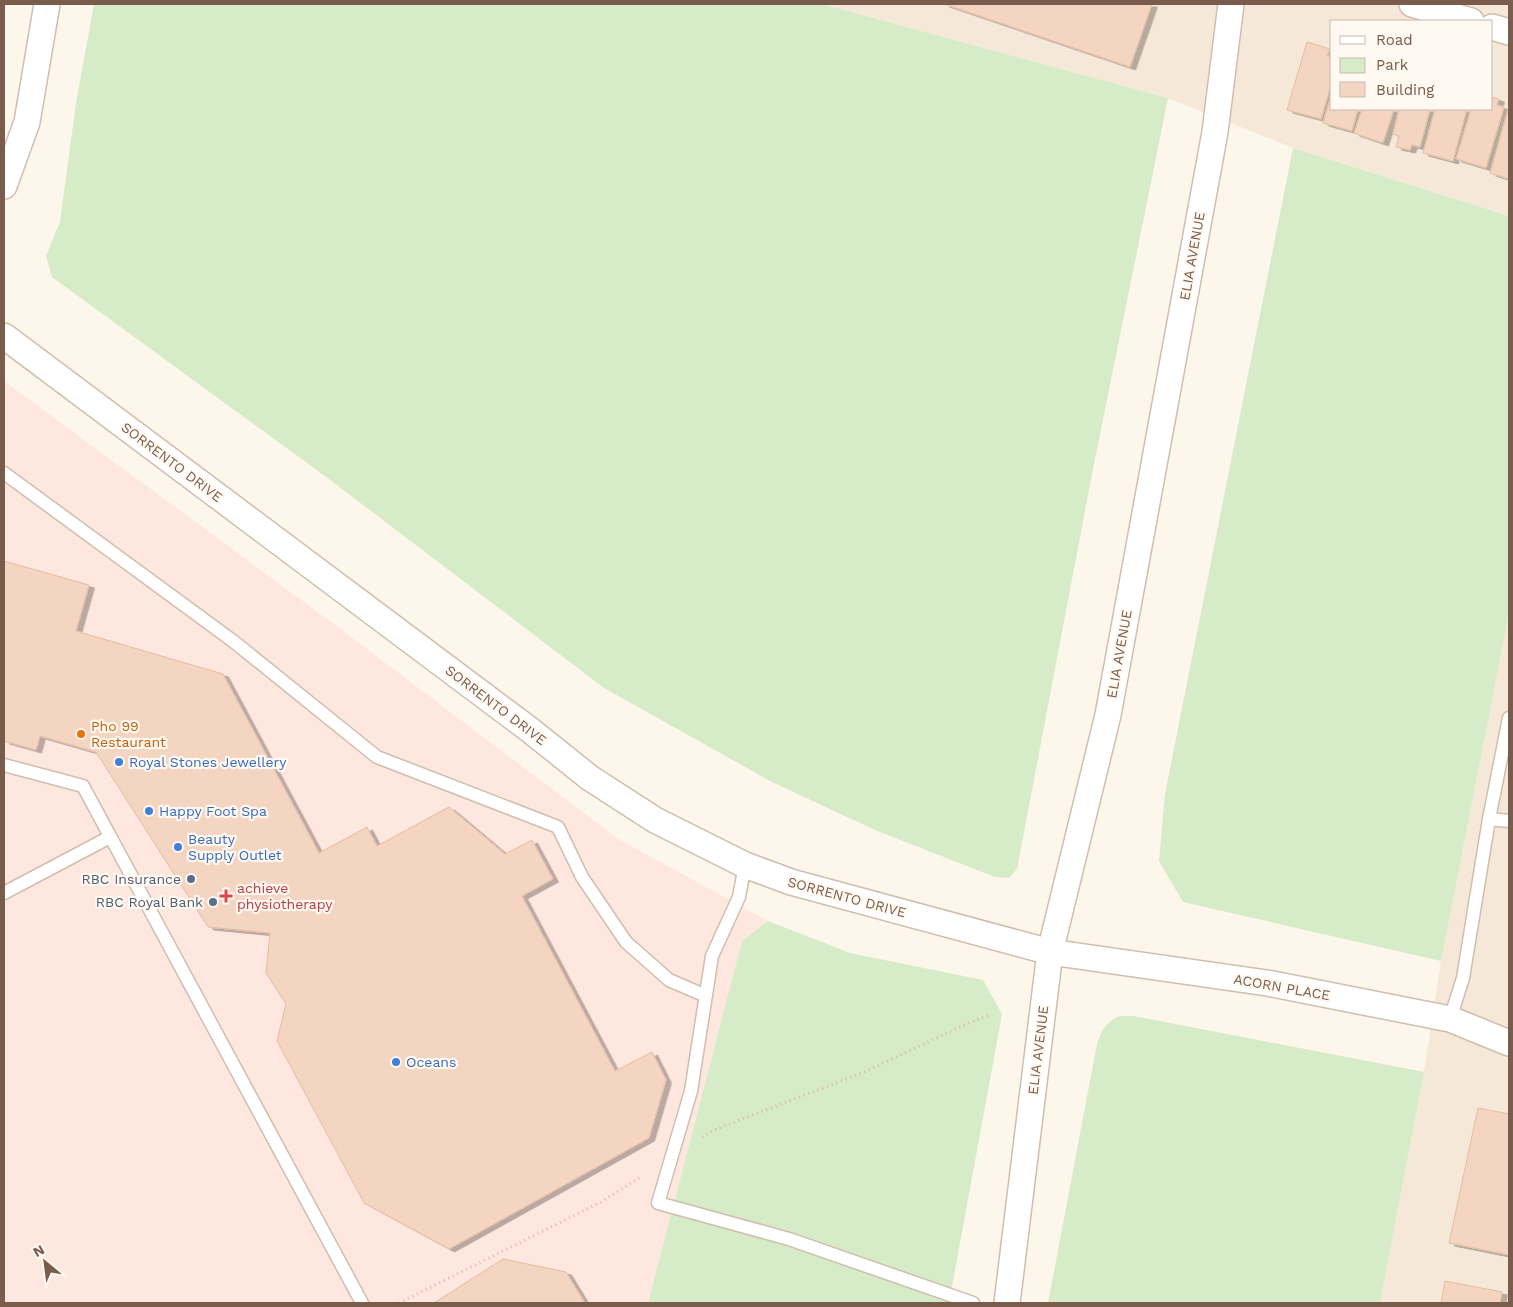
<svg xmlns="http://www.w3.org/2000/svg" width="1513" height="1307" font-family="'Work Sans',sans-serif">
<style>
.residential{fill:#f5e8d8;fill-rule:evenodd}
.commercial{fill:#fde7de}
.green{fill:#d6ebc7}
.building{fill:#f3d5c1;stroke:#e6bca1;filter:url(#shadow)}
.lines{fill:none;stroke-linecap:round;stroke-linejoin:round}
.service-casing{stroke:#d0beae;stroke-width:15}
.minor-casing{stroke:#d0beae;stroke-width:28}
.path{stroke:#d8b8a3;stroke-width:3;stroke-dasharray:1 4;stroke-linecap:butt}
.service{stroke:#fff;stroke-width:12}
.minor{stroke:#fff;stroke-width:25}
.food-dot{fill:#e8710a;stroke:#fff9f1;stroke-width:2}
.shop-dot{fill:#3f7fe0;stroke:#fff9f1;stroke-width:2}
.service-dot{fill:#5c6f8a;stroke:#fff9f1;stroke-width:2}
.health-dot{fill:#e0444e;stroke:#fff9f1;stroke-width:2}
.labels{text-anchor:middle;dominant-baseline:central;stroke-width:4.5;stroke-linejoin:round;paint-order:stroke}
.street-label{font-size:14px;fill:#795c4c;stroke:#fff9f1}
.food-label{font-size:14px;fill:#c56008;stroke:#fff9f1;text-anchor:start}
.shop-label{font-size:14px;fill:#366cbe;stroke:#fff9f1;text-anchor:start}
.service-label{font-size:14px;fill:#4e5e75;stroke:#fff9f1;text-anchor:end}
.health-label{font-size:14px;fill:#be3a42;stroke:#fff9f1;text-anchor:start}
</style>
<defs>
<filter id="shadow"><feDropShadow dx="5.5" dy="3" stdDeviation="0" flood-color="#0004"/></filter>
</defs>
<rect width="100%" height="100%" fill="#fdf6ea"/>
<path class="residential" d="M822,4H1509V216L1293,148L1168,98ZM1332,21H1492V109H1332Z
M1509,613V1303H1380L1424,1072L1441,961Z"/>
<path class="commercial" d="M4,381L338,627L618,839L768,921L742,941L648,1303H4Z"/>
<path class="green" d="M94,4H822L1168,98L1092,474L1017,869L1009,878L995,877L875,830L772,782L604,688L325,476L52,277L46,256L60,222L76,103Z
M1293,148L1509,216V613L1441,961L1183,902L1159,861L1165,794Z
M768,921L850,953L983,980L1002,1014L949,1303H648L742,941Z
M1120,1016H1134L1424,1072L1380,1303H1048L1097,1044C1102,1029 1106,1022 1120,1016Z"/>
<path class="building" d="M944,4H1152L1130,67Z
M1307,42L1330,49L1327,56L1332,57V82L1321,119L1287,110Z
M1332,92V109H1358L1352,131L1323,123Z
M1492,97L1499,99L1497,105L1504,107L1486,168L1456,159L1471,109H1492Z
M1509,106V179L1490,173Z
M1362,109H1394L1383,143L1354,133Z
M1399,109H1430L1420,147L1412,145L1410,150L1396,147L1399,136L1393,134Z
M1435,109H1467L1453,161L1423,153Z
M4,561L89,585L76,631L223,674L319,853L367,827L377,846L449,807L505,854L532,840L553,879L522,896L615,1071L652,1052L666,1080L649,1138L449,1249L364,1203L277,1041L286,1004L266,973L270,933L208,927L96,752L40,736L36,750L4,741Z
M1478,1108L1509,1114V1255L1449,1243Z
M503,1259L566,1272L585,1303H434Z
M1445,1281L1502,1292L1500,1303H1441Z"/>
<g class="lines">
<g class="service-casing">
<path id="service" d="M4,473L233,641L377,757L558,827L582,877L626,942L669,980L706,996
M4,765L83,786L362,1303
M1489,819L1509,821
M745,865L739,897L712,956L691,1091L658,1203L789,1239L973,1303
M4,893L110,837
M1450,1019L1463,978L1489,819L1509,718"/>
</g>
<g class="minor-casing">
<path id="minor" d="M1412,4L1471,21
M1492,27L1509,32
M4,186L27,122L47,4
M4,336L530,730L590,778L655,820L745,865L791,882L1050,952L1267,983L1450,1019L1509,1043
M1007,1303L1050,952L1108,715L1215,132L1231,4"/>
</g>
<path class="path" d="M702,1137L714,1130L862,1073L964,1025L989,1015
M399,1303L601,1202L642,1176"/>
<use href="#service" class="service"/>
<use href="#minor" class="minor"/>
</g>
<circle class="food-dot" cx="81" cy="734" r="5"/>
<g class="shop-dot">
<circle cx="119" cy="762" r="5"/>
<circle cx="149" cy="811" r="5"/>
<circle cx="178" cy="847" r="5"/>
<circle cx="396" cy="1062" r="5"/>
</g>
<g class="service-dot">
<circle cx="191" cy="879" r="5"/>
<circle cx="213" cy="902" r="5"/>
</g>
<path class="health-dot" d="M223.5 888.5h5v5h5v5h-5v5h-5v-5h-5v-5h5z"/>
<g class="labels">
<g class="street-label">
<text transform="translate(1192 256) rotate(-80)">ELIA AVENUE</text>
<text transform="translate(172 462) rotate(37)">SORRENTO DRIVE</text>
<text transform="translate(1119 654) rotate(-80)">ELIA AVENUE</text>
<text transform="translate(496 705) rotate(37)">SORRENTO DRIVE</text>
<text transform="translate(847 897) rotate(15)">SORRENTO DRIVE</text>
<text transform="translate(1282 987) rotate(10)">ACORN PLACE</text>
<text transform="translate(1038 1050) rotate(-83)">ELIA AVENUE</text>
</g>
<g class="food-label">
<text x="91" y="726">Pho 99<tspan x="91" dy="16">Restaurant</tspan></text>
</g>
<g class="shop-label">
<text x="129" y="762">Royal Stones Jewellery</text>
<text x="159" y="811">Happy Foot Spa</text>
<text x="188" y="839">Beauty<tspan x="188" dy="16">Supply Outlet</tspan></text>
<text x="406" y="1062">Oceans</text>
</g>
<g class="service-label">
<text x="181" y="879">RBC Insurance</text>
<text x="203" y="902">RBC Royal Bank</text>
</g>
<g class="health-label">
<text x="237" y="888">achieve<tspan x="237" dy="16">physiotherapy</tspan></text>
</g>
</g>
<rect width="1513" height="1307" fill="none" stroke="#795c4c" stroke-width="10"/>
<rect x="1330" y="20" width="162" height="90" fill="#fff9f1" stroke="#c9baaf"/>
<rect x="1340" y="36" width="25" height="8" fill="#ffffff" stroke="#c9baaf"/>
<text x="1376" y="45" font-size="15" fill="#795c4c">Road</text>
<rect x="1340" y="58" width="25" height="15" fill="#d6ebc7" stroke="#c9baaf"/>
<text x="1376" y="70" font-size="15" fill="#795c4c">Park</text>
<rect x="1340" y="82" width="25" height="15" fill="#f3d5c1" stroke="#c9baaf"/>
<text x="1376" y="95" font-size="15" fill="#795c4c">Building</text>
<g transform="translate(45 1262) rotate(331)" stroke="#fff9f1" stroke-width="4" paint-order="stroke">
<path d="M0-4L9 19L0 12L-9 19Z" fill="#795c4c"/>
<text y="-8" font-size="14" font-weight="bold" text-anchor="middle" fill="#795c4c">N</text>
</g>
</svg>
